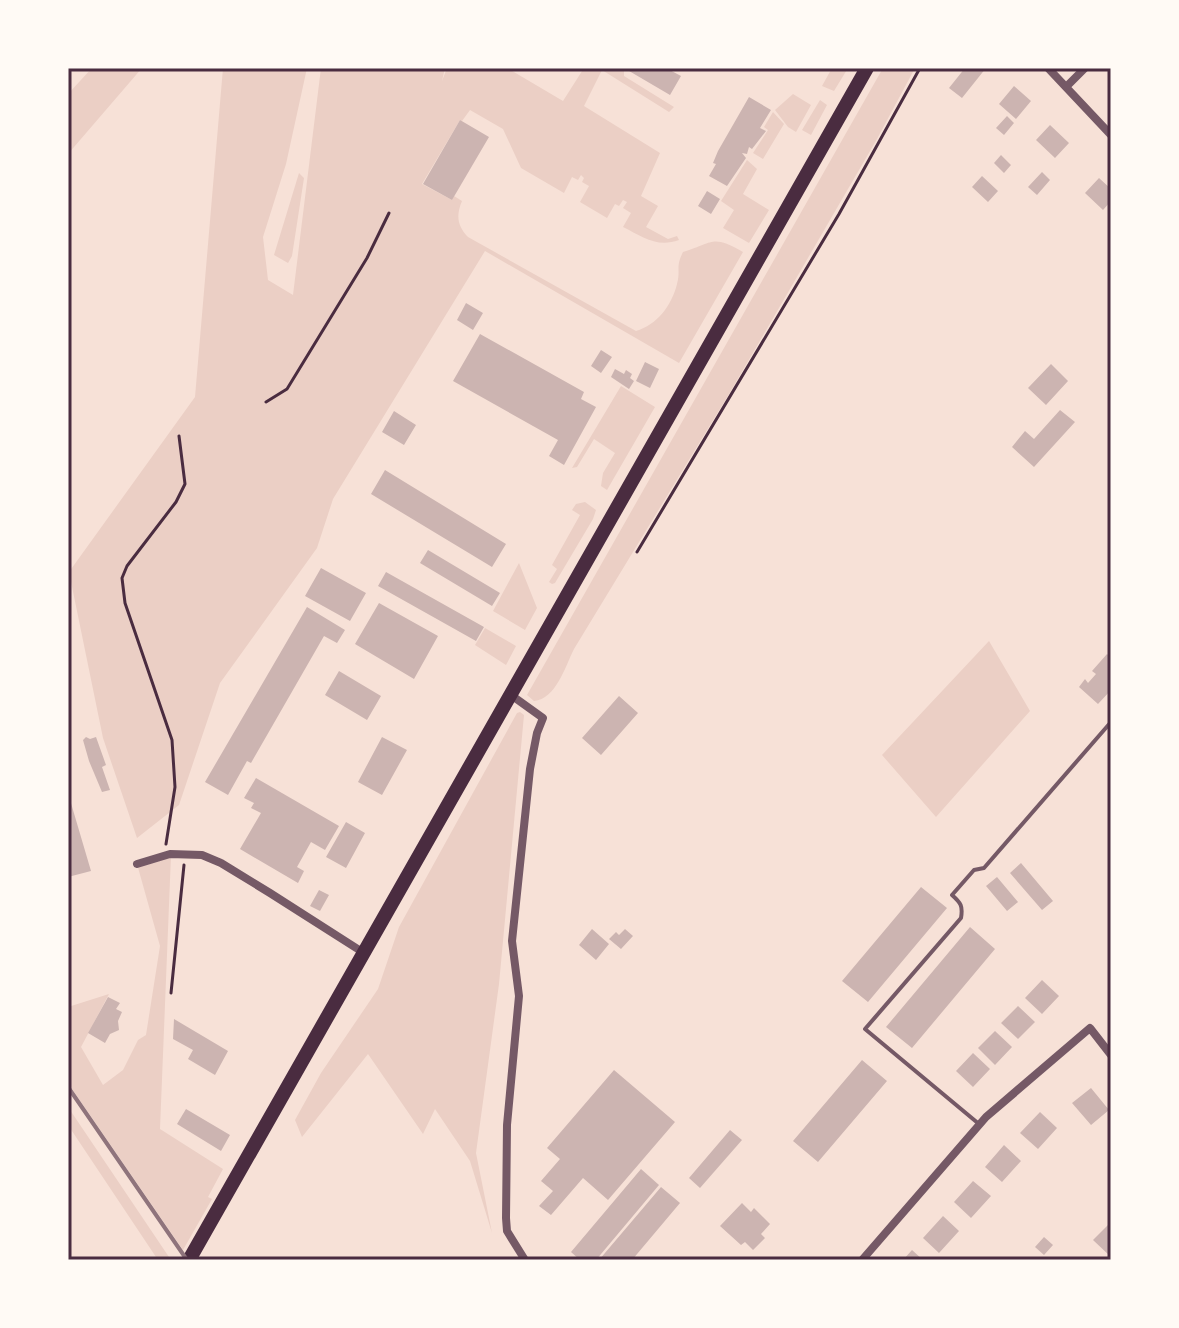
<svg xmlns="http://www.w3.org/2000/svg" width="1179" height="1328" font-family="Ubuntu,sans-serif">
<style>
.green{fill:#ebcfc5}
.building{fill:#ccb4b1}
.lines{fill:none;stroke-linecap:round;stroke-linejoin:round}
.path{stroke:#4a2c40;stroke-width:3}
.service{stroke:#755966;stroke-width:4}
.minor{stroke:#755966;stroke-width:8}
.primary{stroke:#4a2c40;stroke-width:14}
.rail{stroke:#8f747c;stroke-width:4}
.neatline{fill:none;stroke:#4a2c40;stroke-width:3}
</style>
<rect width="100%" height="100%" fill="#f7e1d7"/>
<path class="green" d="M92,68H142L68,154V94Z
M223,68H307L286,164L263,237L268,280L293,295L321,68H445L442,81L447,68H507L563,101L584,68H624V76L674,107L669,112L602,70L584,106L660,153L641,196L658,206L646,227L668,239L677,236L679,240C657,248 643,237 623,227L631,213L623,208L627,202L623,200L619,206L615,204L607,218L580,202L589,186L582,182L584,178L581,175L578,180L572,177L564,193L521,168L503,129L470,110L462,121L460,120L422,184L452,200L454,196L462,201C456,215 457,226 468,237L636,331C657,325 672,305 677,284C681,269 675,268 683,252C714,243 711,234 743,252L679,363L485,251L333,499L317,548L220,683L179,805L137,838L103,738L69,572L195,397Z
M832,68H848L834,91L822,86Z
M883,68H915L877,139L729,394L574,649C565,667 556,699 534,701L527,695Z
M793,94L811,105L796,132L788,127L775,110Z
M820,100L827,105L811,135L802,130Z
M773,112L784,124L763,159L753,153L768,130L764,127Z
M747,160L757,169L743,194L769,210L749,243L723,228L734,210L721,201Z
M299,173L304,178L292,256L288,263L274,255Z
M621,386L655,407L607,490L601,486L603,473L615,453L594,439L577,467L572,468Z
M585,502L596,510L593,519L555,583L552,584L549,582L557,569L552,565L580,515L572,510L576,504Z
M519,563L537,608L525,630L493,611Z
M485,628L516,646L506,665L475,645Z
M989,641L1030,711L936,817L882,755Z
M520,712L524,715L499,984L476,1153L492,1233L470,1161L435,1109L423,1134L368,1054L302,1137L295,1120L321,1073L378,989L399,927L517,713Z
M171,855L160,1129L223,1169L208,1197L212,1199L183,1250L68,1083V1007L109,994L81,1047L103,1085L123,1070L138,1040L146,1035L160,946L137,864Z
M68,1107L171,1260H158L68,1125Z"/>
<path class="building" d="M624,68H666L681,76L670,95Z
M965,68H986L962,98L949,88Z
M1014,86L1031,101L1016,119L999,104Z
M749,97L771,110L760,128L766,131L752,149L749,147L747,154L742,153L746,158L727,186L709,176L716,164L713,163L718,151Z
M1007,116L1014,123L1004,135L996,128Z
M460,120L489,137L452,200L423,184Z
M1050,125L1069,143L1055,158L1036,140Z
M1001,155L1011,165L1004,173L994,163Z
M1042,172L1050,180L1037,195L1028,187Z
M982,176L998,191L988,202L972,187Z
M1099,178L1111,189V201L1103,210L1085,193Z
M707,191L720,199L711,214L698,206Z
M466,303L483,313L473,330L457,320Z
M480,334L584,392L581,399L596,407L564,465L549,456L558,440L453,381Z
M601,350L612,357L601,373L591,366Z
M645,362L659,369L650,388L636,381Z
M1051,364L1068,381L1046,405L1028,388Z
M615,369L624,374L626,370L632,374L630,378L634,381L629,389L611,377Z
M1060,410L1075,422L1034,467L1012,447L1025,431L1034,439Z
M394,411L416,425L404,445L382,432Z
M385,470L506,544L492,567L371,494Z
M428,550L500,593L492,606L420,563Z
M321,568L366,593L350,621L305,596Z
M386,572L484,627L476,641L378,586Z
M379,603L438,636L414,679L355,644Z
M307,607L345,630L337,643L324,636L251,763L247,761L228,795L205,782Z
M1107,654L1111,658V690L1098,704L1079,687L1085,679L1088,683L1096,674L1092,671Z
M339,671L381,696L367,720L325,695Z
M619,696L638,713L601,755L582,738Z
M86,737L90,739L96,737L106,765L102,767L110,790L102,792L89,761L83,740Z
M382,737L407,750L382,795L358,782Z
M256,778L339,826L325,850L311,842L297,867L304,871L298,883L240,849L261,813L251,808L254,803L244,798Z
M68,793L91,871L68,877Z
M346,822L365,833L346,868L326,857Z
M1021,863L1053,901L1042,910L1010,873Z
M997,877L1018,902L1007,911L986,886Z
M921,887L947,908L868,1002L842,981Z
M319,890L329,895L320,911L310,906Z
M970,927L995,949L912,1048L886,1027Z
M592,929L609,944L596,960L579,945Z
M625,929L633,936L621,949L609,939L616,932L619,935Z
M1042,980L1059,996L1042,1014L1025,998Z
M108,997L120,1003L116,1009L122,1012L118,1021L119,1030L110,1034L105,1043L88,1033Z
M1018,1006L1035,1022L1018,1039L1001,1023Z
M174,1019L228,1051L215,1075L188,1059L193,1050L173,1039Z
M995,1031L1012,1047L995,1065L978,1048Z
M973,1053L990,1069L973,1087L956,1071Z
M862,1060L887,1081L818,1162L793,1141Z
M614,1070L675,1122L608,1200L583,1178L551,1215L539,1206L553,1191L541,1181L560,1159L547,1148Z
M1091,1088L1109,1110L1091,1125L1072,1103Z
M186,1109L230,1135L221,1151L177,1124Z
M1040,1112L1057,1128L1038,1149L1020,1133Z
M730,1130L742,1140L700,1188L689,1178Z
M1004,1145L1021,1161L1002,1182L985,1167Z
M641,1169L659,1185L596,1260H580L571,1252Z
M973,1181L991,1196L971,1218L954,1202Z
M661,1187L680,1203L632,1260H599Z
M742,1203L751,1212L754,1208L770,1224L761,1234L765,1238L753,1250L745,1242L741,1245L720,1226Z
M943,1216L959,1231L939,1253L923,1238Z
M1111,1222V1257L1093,1240Z
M1044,1237L1053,1245L1044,1255L1035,1247Z
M912,1250L923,1260H903Z"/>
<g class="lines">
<path class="path" d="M266,402L287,389L367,258L389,213
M637,552L839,214L920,68
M166,844L175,787L172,740L125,603L122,578L127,566L176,502L185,484L179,436
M171,993L184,865"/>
<path class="service" d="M979,1124L865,1029L961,918C963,906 961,903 952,895L974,870L984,868L1111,722"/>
<path class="minor" d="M1048,68L1111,135
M1066,87L1085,68
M511,695L543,718L537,733L530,769L512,941L519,996L507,1125L506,1218L507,1231L525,1260
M137,864L170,854L202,855L221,863L270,893L364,953
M862,1260L986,1117L1090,1028L1111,1055"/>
<path class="primary" d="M189,1260L867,68"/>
<path class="rail" d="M68,1087L187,1260"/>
</g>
<rect width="1179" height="1328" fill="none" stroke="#fffaf5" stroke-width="140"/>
<rect x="70" y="70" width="1039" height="1188" class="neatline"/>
</svg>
